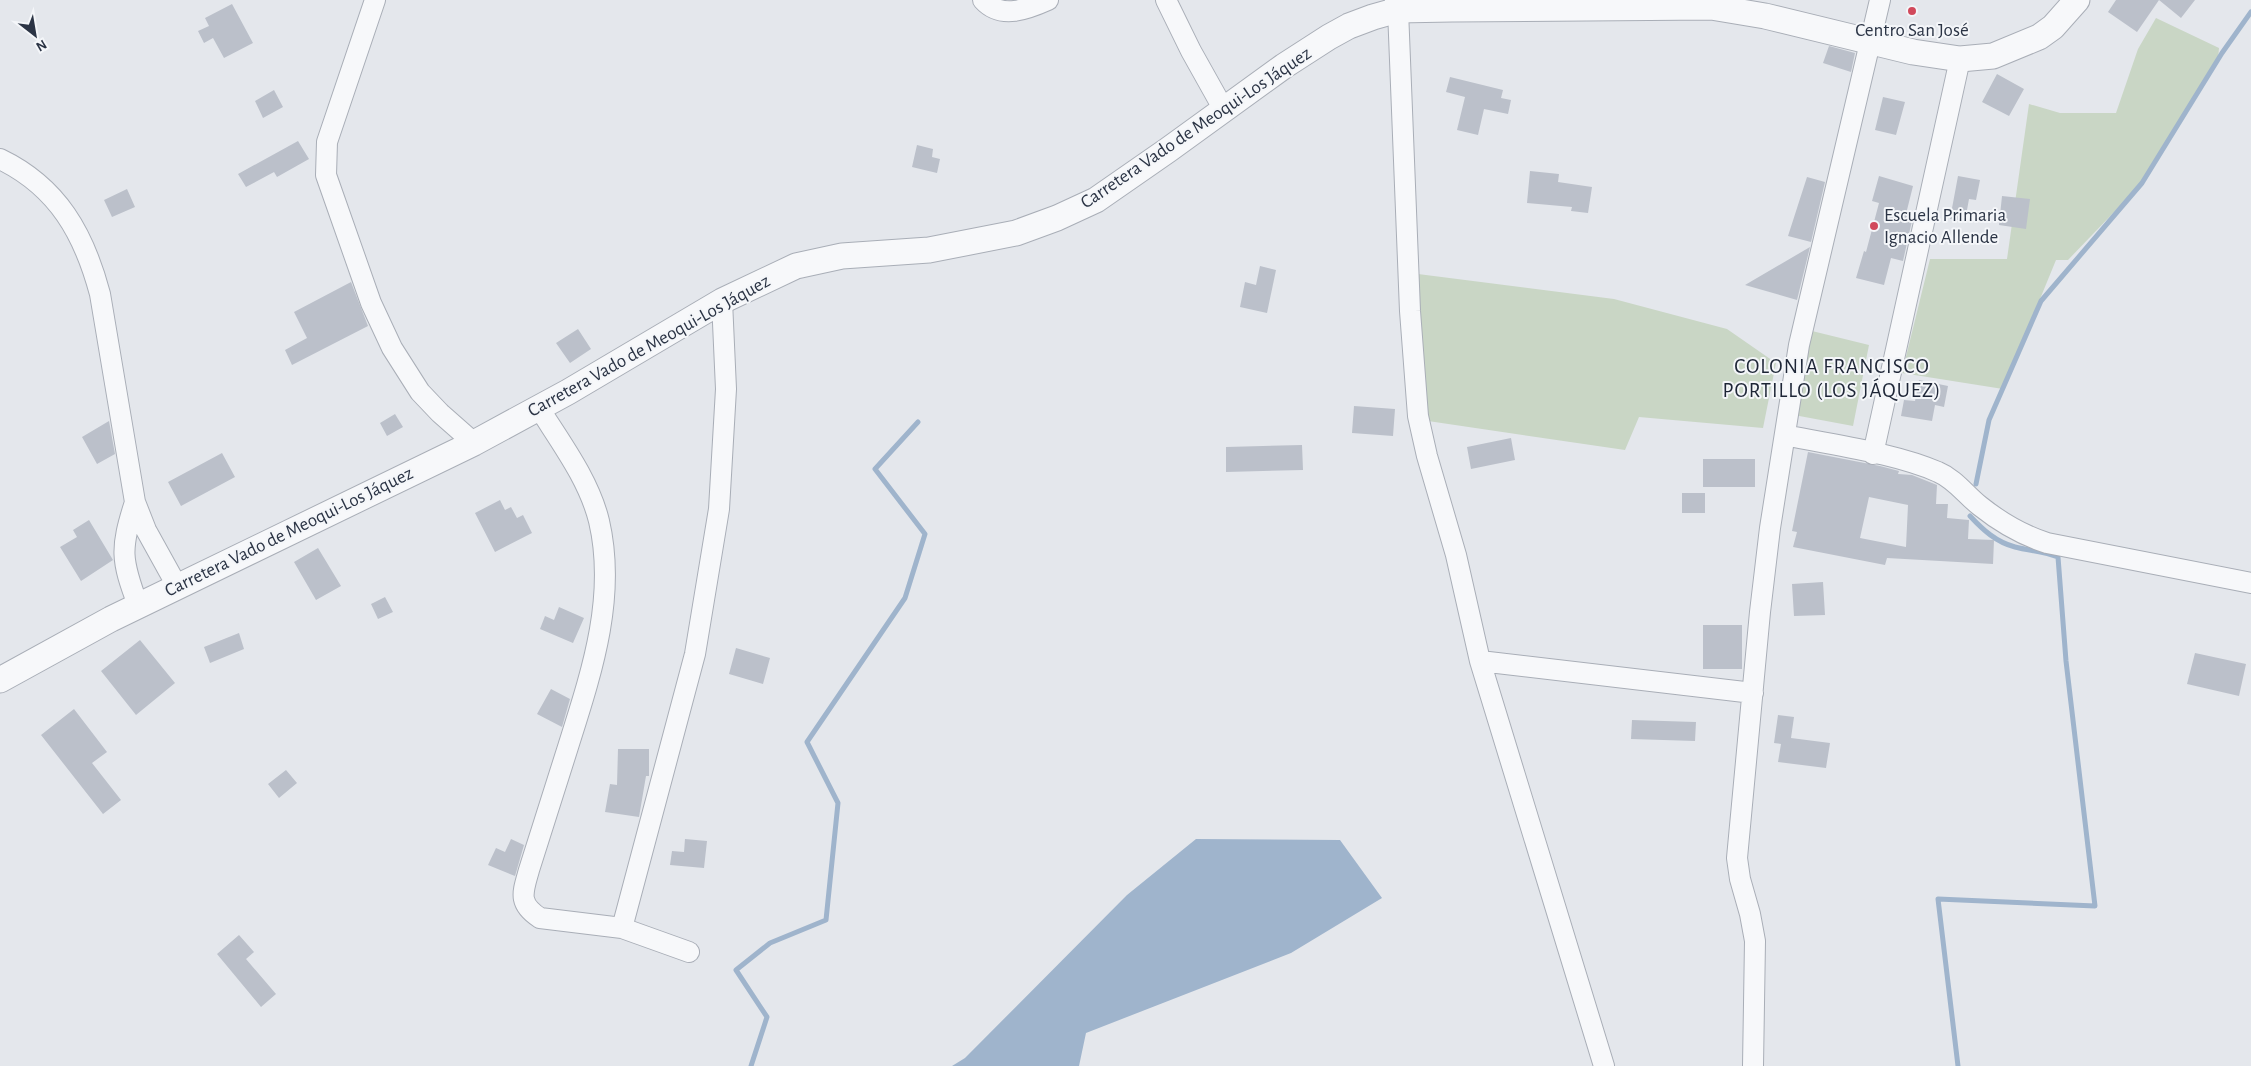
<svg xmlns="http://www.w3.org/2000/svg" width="2251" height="1066" font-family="'Alegreya Sans',sans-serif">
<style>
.green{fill:#c9d6c5}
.water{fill:#9fb4cc}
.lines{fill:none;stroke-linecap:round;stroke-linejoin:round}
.stream{stroke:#9fb4cc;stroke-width:5}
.building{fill:#bbc0ca;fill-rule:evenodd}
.minor-casing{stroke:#a9aeb7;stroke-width:22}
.tertiary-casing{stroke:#a9aeb7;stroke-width:27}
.minor{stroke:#f7f8fa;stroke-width:20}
.tertiary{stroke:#f7f8fa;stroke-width:25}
.poi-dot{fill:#d1495b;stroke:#f4f6f9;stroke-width:2}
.labels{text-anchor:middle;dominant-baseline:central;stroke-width:4;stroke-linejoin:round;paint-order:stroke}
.poi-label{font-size:19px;fill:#2b3445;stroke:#f4f6f9}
.street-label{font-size:19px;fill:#2b3445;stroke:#f4f6f9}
.quarter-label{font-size:21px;letter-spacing:1px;fill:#1d2536;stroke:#f4f6f9}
</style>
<rect width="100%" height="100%" fill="#e4e7ec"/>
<path class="green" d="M2156,18L2219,48L2218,59L2142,183L2068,260H2056L2003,389L1902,373L1930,259H2007L2029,104L2060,113H2116L2138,49Z
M1418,274L1614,299L1727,329L1776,363L1763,428L1639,417L1625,450L1428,421L1422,352Z
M1812,331L1869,345L1853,426L1794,415Z"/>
<path class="water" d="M1196,839L1340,840L1382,898L1291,953L1086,1033L1079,1066H952L965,1058L1127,895Z"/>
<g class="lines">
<path class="stream" d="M1976,484L1989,420L2041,301L2142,183L2222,53L2251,12
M751,1066L767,1017L736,970L770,943L826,920L838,803L807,742L905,598L925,534L875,469L918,422
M1958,1066L1938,899L2095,906L2066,661L2058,557C2044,551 2030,551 2015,547C1996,542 1983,530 1970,516"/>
</g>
<path class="building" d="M2116,0H2195L2181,18L2159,0L2137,32L2108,12Z
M232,4L253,43L224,58L213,38L204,43L198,31L209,26L205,18Z
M1829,46L1855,53L1851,72L1823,63Z
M1997,74L2024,89L2009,116L1982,102Z
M1450,77L1503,90L1501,98L1511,100L1508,114L1484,109L1478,135L1457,130L1465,97L1446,92Z
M274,90L283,107L263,118L255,101Z
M1883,97L1905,102L1896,135L1875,130Z
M298,141L309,159L277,177L274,172L246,187L238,174Z
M917,145L933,149L932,157L940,159L937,173L912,167Z
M1530,171L1559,174L1558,182L1592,187L1588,213L1571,211L1572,207L1527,203Z
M1879,176L1913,186L1906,214L1913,216L1903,261L1891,258L1884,285L1856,278L1864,251L1866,252L1879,203L1872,201Z
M1958,176L1980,180L1976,200L1969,199L1965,221L1950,219Z
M1807,177L1825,182L1811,242L1788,236Z
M127,189L135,207L112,217L104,200Z
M2002,196L2030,199L2026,229L1999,225Z
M1810,247L1797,300L1745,285Z
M1260,266L1276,270L1267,313L1240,307L1245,282L1256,285Z
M351,282L368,326L292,365L285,350L307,338L294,312Z
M578,329L591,349L570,363L556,343Z
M1919,380L1948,386L1944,407L1935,405L1932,421L1901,416L1904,400L1915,401Z
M1354,406L1395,409L1393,436L1352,433Z
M395,414L403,427L387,436L380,423Z
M109,421L115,454L97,464L82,437Z
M1511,438L1515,460L1471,469L1467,447Z
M1302,445L1303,470L1226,472V447Z
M1808,452L1880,466L1899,471L1898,474L1912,475L1937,485L1936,504H1948L1947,518L1969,520L1968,539L1994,540L1993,564L1887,558L1885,565L1793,547L1797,532L1792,531ZM1869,497L1908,505L1906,547L1860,538Z
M222,453L235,477L181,506L168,482Z
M1703,459H1755V487H1703Z
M1682,493H1705V513H1682Z
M500,500L505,510L511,507L517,518L523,515L532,533L495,552L475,513Z
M89,520L113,560L81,581L60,547L77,537L73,530Z
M318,548L341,586L316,600L294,562Z
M1823,582L1825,615L1794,616L1792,584Z
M385,597L393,612L378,619L371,604Z
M559,607L584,618L573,643L540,629L545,616L554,620Z
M1703,625H1742V669H1703Z
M239,633L244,649L210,663L204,647Z
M140,640L175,683L136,715L101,671Z
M736,648L770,658L763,684L729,674Z
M2195,653L2246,664L2239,696L2187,684Z
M551,689L570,699L562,727L537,714Z
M74,709L107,752L92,763L121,800L103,814L41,735Z
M1778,715L1794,717L1791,738L1830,743L1826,768L1778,762L1781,744L1774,743Z
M1632,720L1696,722L1695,741L1631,739Z
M618,749H649V776H646L639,817L605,812L610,784L617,785Z
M286,770L297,783L279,798L268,784Z
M511,839L524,845L515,876L488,865L496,848L505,852Z
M685,839L707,841L704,868L670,865L672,851L684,852Z
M239,935L254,952L246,959L276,994L261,1007L217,954Z"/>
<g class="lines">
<g class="minor-casing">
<path id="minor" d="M375,0L327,142L326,175L371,303L392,348L420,392L440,413L474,443
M983,0C1001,20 1028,9 1048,0
M1166,0L1191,51L1224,110
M1395,0L1398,10L1410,311L1418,416L1427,456L1456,555L1480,661L1604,1066
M0,159C58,187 84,234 100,294L135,502L146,530L177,586
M539,408C561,443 589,480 599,521C617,598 591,674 568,747C555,788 542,829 529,870C523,892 517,903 540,918L622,928L689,952
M1785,435C1832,445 1895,453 1938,472C1955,479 1966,495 1980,506C2000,522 2022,535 2047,543L2251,583
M1873,454L1960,59
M135,502C120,549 121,560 138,605
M1480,661L1753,693
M622,928L695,654L719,509L726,389L722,301
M1753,1066L1755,941L1750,914L1740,879L1737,858L1760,612L1770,528L1799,345L1880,0"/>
</g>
<g class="tertiary-casing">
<path id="tertiary" d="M0,680L111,619L474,443L568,392L722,301L796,266L842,256L929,250L1016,233L1057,218L1096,200L1168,150L1284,66L1329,37L1349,26L1373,17L1398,10L1452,9L1711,7L1765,16L1913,52L1960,59L1993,56L2039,37L2053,27L2077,0"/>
</g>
<use href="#minor" class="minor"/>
<use href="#tertiary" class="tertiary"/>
</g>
<g class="poi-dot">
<circle cx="1912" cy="11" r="5"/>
<circle cx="1874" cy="226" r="5"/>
</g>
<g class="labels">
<g class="poi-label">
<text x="1912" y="30">Centro San José</text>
<text x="1884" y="215" text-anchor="start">Escuela Primaria<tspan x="1884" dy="22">Ignacio Allende</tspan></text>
</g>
<g class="street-label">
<text transform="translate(1196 128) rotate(-34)">Carretera Vado de Meoqui-Los Jáquez</text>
<text transform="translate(649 346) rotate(-29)">Carretera Vado de Meoqui-Los Jáquez</text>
<text transform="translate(289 532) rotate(-26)">Carretera Vado de Meoqui-Los Jáquez</text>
</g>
<g class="quarter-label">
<text x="1832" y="366">COLONIA FRANCISCO<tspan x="1832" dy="24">PORTILLO (LOS JÁQUEZ)</tspan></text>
</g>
</g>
<g transform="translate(35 35) rotate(149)" stroke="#f4f6f9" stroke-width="4" paint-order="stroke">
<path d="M0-4L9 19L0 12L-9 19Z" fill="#2b3445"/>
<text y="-8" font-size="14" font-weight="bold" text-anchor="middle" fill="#2b3445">N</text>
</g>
</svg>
